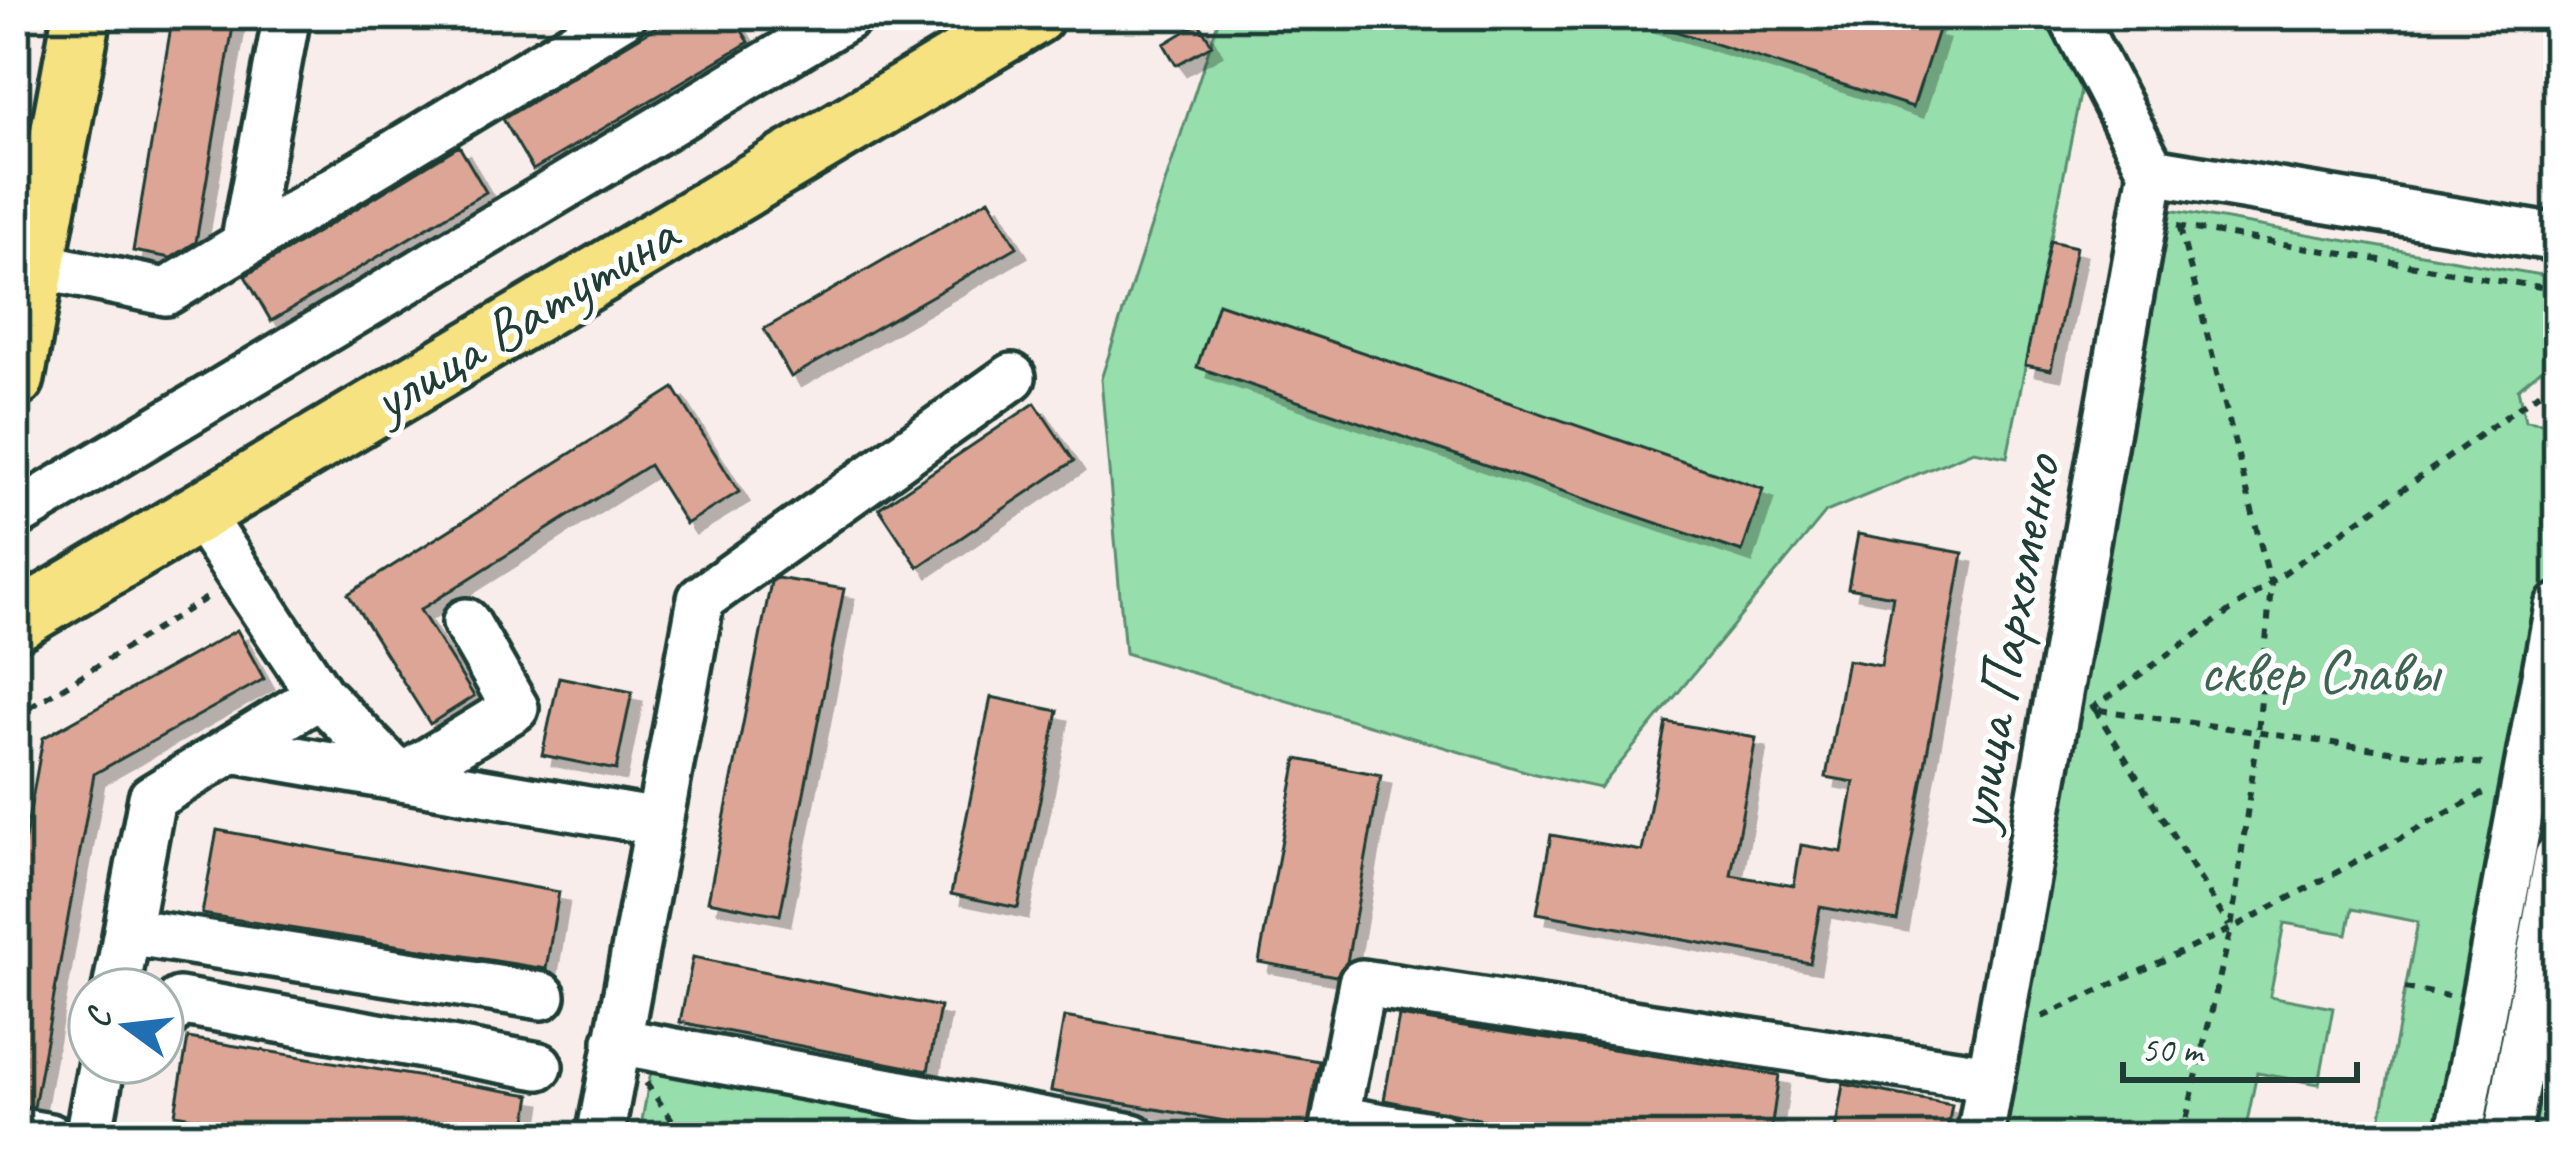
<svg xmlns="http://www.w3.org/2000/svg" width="2573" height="1152" font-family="Caveat,sans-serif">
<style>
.green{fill:#96deac;stroke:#5a8e70;stroke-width:3}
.building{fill:#dda595;stroke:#1f3d34;stroke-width:3;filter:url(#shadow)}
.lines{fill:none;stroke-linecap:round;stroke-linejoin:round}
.minor-casing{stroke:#1f3d34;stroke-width:54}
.major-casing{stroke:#1f3d34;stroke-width:66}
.path{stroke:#1f3d34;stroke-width:6;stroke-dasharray:9 9;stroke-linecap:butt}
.minor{stroke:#fff;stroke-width:45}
.major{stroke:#f6e281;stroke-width:57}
.tram{stroke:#1f3d34;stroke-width:3}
.labels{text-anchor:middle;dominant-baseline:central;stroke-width:10;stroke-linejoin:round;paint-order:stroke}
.street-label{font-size:60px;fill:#1f3d34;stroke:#fff}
.park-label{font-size:60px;fill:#3d6552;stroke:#fff}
</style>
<defs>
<filter id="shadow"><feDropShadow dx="10" dy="10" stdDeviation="0" flood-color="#0004"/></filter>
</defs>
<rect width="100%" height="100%" fill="#f8edea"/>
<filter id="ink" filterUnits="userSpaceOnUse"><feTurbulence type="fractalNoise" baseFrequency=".00833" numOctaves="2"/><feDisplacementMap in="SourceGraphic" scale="24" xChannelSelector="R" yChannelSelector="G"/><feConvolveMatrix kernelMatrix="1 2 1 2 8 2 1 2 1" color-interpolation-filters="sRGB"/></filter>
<g filter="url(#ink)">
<path class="green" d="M1220,15H2072L2090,45L2007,457L1973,451L1826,512L1600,788L1535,774L1125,653L1101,379Z
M2164,209L2558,278V356L2518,389L2525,421L2558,425V1137H2377L2418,922L2352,909L2347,934L2284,923L2270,996L2333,1008L2319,1084L2257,1073L2244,1137H1996Z
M651,1071L1013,1137H639Z"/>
<path class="building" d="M173,15H235L196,242L171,258L133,251Z
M676,15H732L749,42L533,170L503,119Z
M1641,15H1934L1930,27L1938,30L1913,107L1640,20Z
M1199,23L1212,45L1176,65L1164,44Z
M459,146L486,192L271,321L245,276Z
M989,199L1017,247L791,377L764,329Z
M2050,241L2076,247L2051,370L2025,365Z
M1218,303L1763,489L1742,552L1197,367Z
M674,388L739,492L686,524L649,465L420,610L474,696L430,724L348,594Z
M1035,403L1074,461L918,567L879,508Z
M1858,534L1963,553L1897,921L1820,907L1810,963L1537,913L1551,835L1642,851L1666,722L1756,738L1731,875L1794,886L1801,845L1842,852L1854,782L1826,777L1847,660L1881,666L1893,596L1848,588Z
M777,578L844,589L780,915L708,901L771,582Z
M237,630L264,679L94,774L34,1107L15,1105V895L43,738Z
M559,677L632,692L616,770L542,755Z
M991,697L1058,711L1018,908L951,894Z
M1297,759L1381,775L1347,962L1336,976L1259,962Z
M217,830L559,892L546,969L202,914Z
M693,957L940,1007L928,1071L680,1022Z
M1399,1016L1779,1075L1770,1137H1569L1384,1100Z
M1064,1017L1319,1061L1306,1135L1051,1091Z
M188,1038L531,1095L524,1137H312L175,1114Z
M1843,1084L1952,1105L1946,1137H1834Z"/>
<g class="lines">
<g class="minor-casing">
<path id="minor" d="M2071,15L2152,171
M2152,171L2558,238
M244,245L287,15
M35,265L166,292L623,15
M15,515L850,15
M320,695L401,778L515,708L466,622
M232,749L658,822
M127,931L542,996
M116,990L152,798L320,695L197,510
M162,1022L179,1001L539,1066
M617,1041L1132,1137
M1336,1119L1440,1137
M15,1131L50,1137
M88,1137L102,1062
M600,1137L701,599L1012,377
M1332,1137L1362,983L1990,1078
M1980,1137L2152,171
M2459,1137L2558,607
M2507,1137L2558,857"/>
</g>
<g class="major-casing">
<path id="major" d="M15,378L82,15
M15,622L1035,15"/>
</g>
<path class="path" d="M2177,226L2558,290
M2180,228L2271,585L2258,734L2231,929L2182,1137
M2091,709L2558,380
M2095,709L2229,926
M2099,710L2489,765
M15,717L213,594
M15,780L26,712
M2405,988L2448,996
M2042,1017L2231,929L2488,791
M646,1083L684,1137"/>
<use href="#minor" class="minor"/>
<use href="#major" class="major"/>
<path class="tram" d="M15,99L30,15"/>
</g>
</g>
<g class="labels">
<g class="street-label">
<text transform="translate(524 317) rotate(-31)">улица Ватутина</text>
<text transform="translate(2007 643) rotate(-80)">улица Пархоменко</text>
</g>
<g class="park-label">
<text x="2319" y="671">сквер Славы</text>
</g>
</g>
<rect width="2573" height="1152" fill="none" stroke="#fff" stroke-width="60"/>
<rect x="30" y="30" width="2513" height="1092" fill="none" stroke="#1f3d34" stroke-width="4.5" filter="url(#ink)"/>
<g transform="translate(126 1026) rotate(285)"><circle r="57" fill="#ffffff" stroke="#a5b1ae" stroke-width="3"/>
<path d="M0-9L21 45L0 30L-21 45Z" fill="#1f6fb2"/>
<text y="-18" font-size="33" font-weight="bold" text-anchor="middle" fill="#1f3d34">С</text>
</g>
<path d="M2123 1062v18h234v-18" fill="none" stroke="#1f3d34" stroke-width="6"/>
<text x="2141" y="1062" font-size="36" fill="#1f3d34" stroke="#ffffff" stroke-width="9" paint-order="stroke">50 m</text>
</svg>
